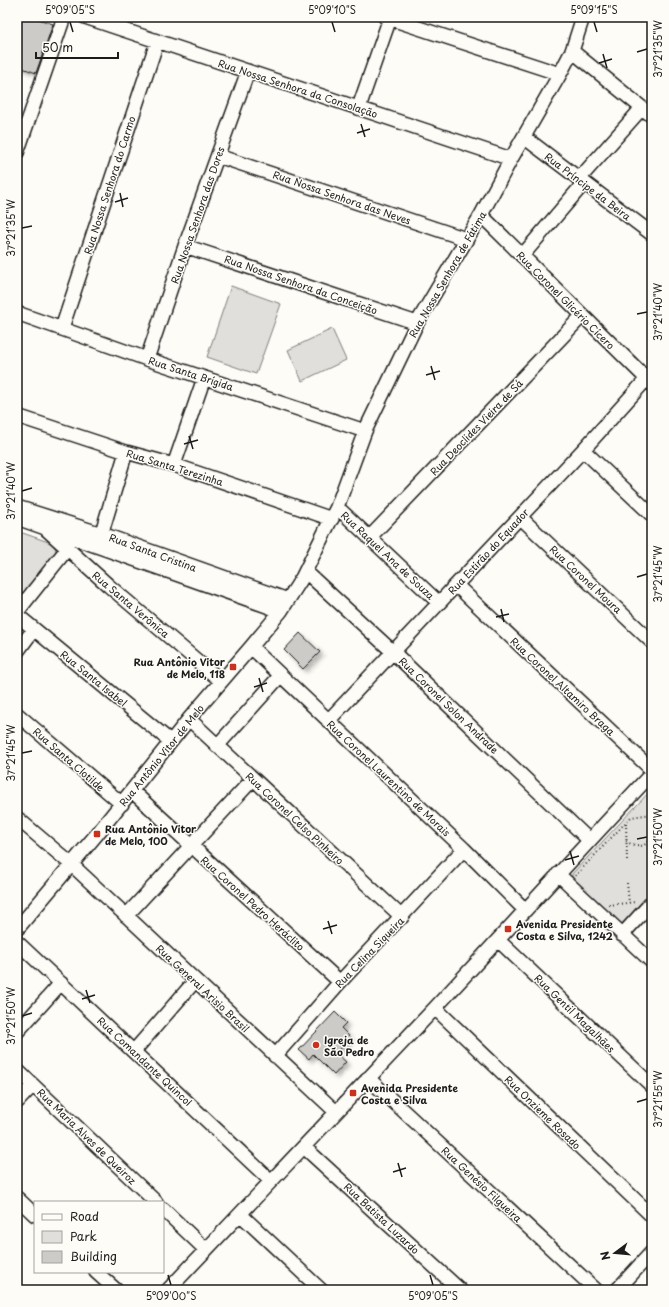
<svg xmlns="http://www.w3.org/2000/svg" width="669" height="1307" font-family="'Playpen Sans',sans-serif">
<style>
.green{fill:#e0dfdb;stroke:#7e7e7c}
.building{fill:#cccbc8;stroke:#1c1c1c;filter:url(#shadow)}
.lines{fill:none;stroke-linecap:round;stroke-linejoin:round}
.minor-casing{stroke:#1c1c1c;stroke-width:16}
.path{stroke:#1c1c1c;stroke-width:2;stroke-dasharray:1 3;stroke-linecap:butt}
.minor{stroke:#fdfcf7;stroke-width:13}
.ticks{fill:none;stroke:#1c1c1c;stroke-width:1.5}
.poi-dot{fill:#c8321e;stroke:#fdfcf7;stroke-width:1.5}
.labels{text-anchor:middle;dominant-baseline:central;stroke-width:3;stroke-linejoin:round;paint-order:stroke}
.street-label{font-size:10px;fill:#1c1c1c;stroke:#fdfcf7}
.poi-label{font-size:10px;font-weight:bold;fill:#1c1c1c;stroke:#fdfcf7;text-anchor:start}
.neatline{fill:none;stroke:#1c1c1c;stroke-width:1.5}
.ticks-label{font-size:10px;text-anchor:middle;fill:#1c1c1c}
</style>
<defs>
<filter id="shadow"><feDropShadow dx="3.5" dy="3.5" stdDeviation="2" flood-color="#0004"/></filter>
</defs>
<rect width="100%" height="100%" fill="#fdfcf7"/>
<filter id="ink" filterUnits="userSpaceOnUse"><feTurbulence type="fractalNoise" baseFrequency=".025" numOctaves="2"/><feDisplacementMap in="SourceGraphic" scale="8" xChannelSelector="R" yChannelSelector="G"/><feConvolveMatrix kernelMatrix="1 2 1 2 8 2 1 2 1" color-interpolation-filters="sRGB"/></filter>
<g filter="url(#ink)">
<path class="green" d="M231,286L281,304L256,374L207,357Z
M332,329L346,360L302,381L288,350Z
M17,531L54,544L57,554L17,605Z
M652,789V893L623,923L618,925L572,879V874Z"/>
<path class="building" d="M17,17H33L53,24L36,73L17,66Z
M300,633L320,652L303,669L284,650Z
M335,1012L346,1023L341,1028L351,1038L336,1053L346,1062L334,1075L313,1054L309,1059L299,1050Z"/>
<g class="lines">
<g class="minor-casing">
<path id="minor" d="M85,17L511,159
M385,17L560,74
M572,51L652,116
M359,107L390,18
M524,137L652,234
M17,153L64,17
M218,156L466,239
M579,179L642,108
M481,215L652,384
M185,246L417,323
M522,256L584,183
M17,313L147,359L365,431
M62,328L157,42
M147,359L185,246L248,71
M17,416L126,452L174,465L332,519
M583,450L652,515
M174,465L204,378
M17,507L102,534L288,600
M337,507L439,603
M520,517L652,642
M17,518L281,611
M46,529L109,586L221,681
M369,538L582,316
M99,542L126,452
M306,572L393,652L589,840
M456,585L652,770
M17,612L67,549
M17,615L170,741
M251,647L464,849L525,910
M17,652L34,629
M17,714L122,804
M189,719L402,917
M328,721L583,450L652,373
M217,746L280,676
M132,791L340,982
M17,818L71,864L335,1111
M558,874L652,962
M126,916L253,779
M17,929L97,834L189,719L251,647L281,611L302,578L337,507L365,431L417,323L481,215L511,159L560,74L572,51L583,17
M622,935L652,902
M498,940L652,1086
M17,942L271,1181
M435,1008L652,1216
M17,1032L61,983
M134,1051L195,981
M275,1056L340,982L464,849
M17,1070L156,1202
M368,1078L596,1290
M17,1102L33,1085
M304,1147L460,1290
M17,1198L35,1215
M163,1209L205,1249
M240,1214L321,1290
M96,1272L116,1290
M168,1290L435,1008L652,773
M617,1290L652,1252"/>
</g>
<path class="path" d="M626,823L627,860
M626,841L631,844L643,846L652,839
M575,876L631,817L652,814
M627,883L629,903
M609,905L636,902"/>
<use href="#minor" class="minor"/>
</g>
</g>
<path class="ticks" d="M70,22L73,32M332,22L335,32M594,22L597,32M637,52L647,49M603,54L607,68M599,63L612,59M361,124L365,137M357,133L370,129M120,193L123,207M115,202L128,198M22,228L32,226M637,314L647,312M431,366L435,380M426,375L440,371M189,436L193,449M184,444L198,440M22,491L32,488M637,577L647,574M501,609L504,622M496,617L509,614M259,678L263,692M254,687L267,683M22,753L32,751M637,839L647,837M570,851L574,865M565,860L579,856M328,921L332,934M323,929L337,925M86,990L90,1003M82,999L95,995M22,1016L32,1013M637,1102L647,1099M398,1163L402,1177M393,1172L406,1168M168,1275L171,1285M430,1275L433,1285"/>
<g class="poi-dot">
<rect x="229" y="663" width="8" height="8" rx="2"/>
<rect x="93" y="830" width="8" height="8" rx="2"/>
<rect x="504" y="925" width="8" height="8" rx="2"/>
<circle cx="316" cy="1045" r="4"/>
<rect x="349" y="1089" width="8" height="8" rx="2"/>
</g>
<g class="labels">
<g class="street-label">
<text transform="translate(298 88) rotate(18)">Rua Nossa Senhora da Consolação</text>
<text transform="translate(109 185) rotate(-72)">Rua Nossa Senhora do Carmo</text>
<text transform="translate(588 186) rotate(37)">Rua Príncipe da Beira</text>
<text transform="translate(342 197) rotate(19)">Rua Nossa Senhora das Neves</text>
<text transform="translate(197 215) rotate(-71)">Rua Nossa Senhora das Dores</text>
<text transform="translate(447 274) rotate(-60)">Rua Nossa Senhora de Fátima</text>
<text transform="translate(301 284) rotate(19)">Rua Nossa Senhora da Conceição</text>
<text transform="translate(566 300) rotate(45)">Rua Coronel Glicério Cícero</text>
<text transform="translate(191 373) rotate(18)">Rua Santa Brígida</text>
<text transform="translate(476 427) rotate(-46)">Rua Deoclides Vieira de Sá</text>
<text transform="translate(175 467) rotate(17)">Rua Santa Terezinha</text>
<text transform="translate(488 551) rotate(-47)">Rua Estirão do Equador</text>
<text transform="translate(153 552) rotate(20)">Rua Santa Cristina</text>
<text transform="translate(388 555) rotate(43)">Rua Raquel Ana de Souza</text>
<text transform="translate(586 579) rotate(43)">Rua Coronel Moura</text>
<text transform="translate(131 604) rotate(40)">Rua Santa Verônica</text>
<text transform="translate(94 678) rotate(39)">Rua Santa Isabel</text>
<text transform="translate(563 686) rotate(43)">Rua Coronel Altamiro Braga</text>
<text transform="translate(449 705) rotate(44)">Rua Coronel Solon Andrade</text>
<text transform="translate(161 755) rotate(-51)">Rua Antônio Vitor de Melo</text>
<text transform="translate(69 759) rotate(41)">Rua Santa Clotilde</text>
<text transform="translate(389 778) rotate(43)">Rua Coronel Laurentino de Morais</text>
<text transform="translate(295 818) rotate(43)">Rua Coronel Celso Pinheiro</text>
<text transform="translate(253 903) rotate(42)">Rua Coronel Pedro Heráclito</text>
<text transform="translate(369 952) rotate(-46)">Rua Celina Siqueira</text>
<text transform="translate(203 988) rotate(43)">Rua General Arisio Brasil</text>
<text transform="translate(575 1013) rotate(44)">Rua Gentil Magalhães</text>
<text transform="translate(145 1061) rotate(43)">Rua Comandante Quincol</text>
<text transform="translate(543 1112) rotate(44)">Rua Onzieme Rosado</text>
<text transform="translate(87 1136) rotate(44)">Rua Maria Alves de Queiroz</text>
<text transform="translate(482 1184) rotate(43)">Rua Genésio Filgueira</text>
<text transform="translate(382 1218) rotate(43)">Rua Batista Luzardo</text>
</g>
<g class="poi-label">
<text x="225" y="661" text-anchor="end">Rua Antônio Vitor<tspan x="225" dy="12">de Melo, 118</tspan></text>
<text x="105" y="828">Rua Antônio Vitor<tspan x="105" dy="12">de Melo, 100</tspan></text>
<text x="516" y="923">Avenida Presidente<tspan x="516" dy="12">Costa e Silva, 1242</tspan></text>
<text x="324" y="1039">Igreja de<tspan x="324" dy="12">São Pedro</tspan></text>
<text x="361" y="1087">Avenida Presidente<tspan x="361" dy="12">Costa e Silva</tspan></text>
</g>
</g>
<rect width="669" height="1307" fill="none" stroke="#fdfcf7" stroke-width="44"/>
<rect x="34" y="1201" width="130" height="72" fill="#fdfcf7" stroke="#a3a29f"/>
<rect x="42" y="1214" width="20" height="6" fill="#fdfcf7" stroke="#a3a29f"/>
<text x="70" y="1221" font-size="12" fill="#1c1c1c">Road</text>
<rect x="42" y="1231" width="20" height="12" fill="#e0dfdb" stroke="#a3a29f"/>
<text x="70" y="1241" font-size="12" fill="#1c1c1c">Park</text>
<rect x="42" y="1251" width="20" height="12" fill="#cccbc8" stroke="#a3a29f"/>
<text x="70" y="1261" font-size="12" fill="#1c1c1c">Building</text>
<g transform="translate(615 1253) rotate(254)" stroke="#fdfcf7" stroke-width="3" paint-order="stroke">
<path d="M0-3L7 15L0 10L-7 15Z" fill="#1c1c1c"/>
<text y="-6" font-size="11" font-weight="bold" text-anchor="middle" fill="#1c1c1c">N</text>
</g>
<path d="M36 52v6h82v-6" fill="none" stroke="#1c1c1c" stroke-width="2"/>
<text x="42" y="52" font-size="12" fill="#1c1c1c" stroke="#fdfcf7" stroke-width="3" paint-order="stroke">50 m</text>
<rect x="22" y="22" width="625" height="1263" class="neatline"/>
<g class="ticks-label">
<text x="70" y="14">5°09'05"S</text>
<text x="332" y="14">5°09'10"S</text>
<text x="594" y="14">5°09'15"S</text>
<text transform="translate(658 49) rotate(-90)" y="4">37°21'35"W</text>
<text transform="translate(11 228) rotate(-90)" y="4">37°21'35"W</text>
<text transform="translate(658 312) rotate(-90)" y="4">37°21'40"W</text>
<text transform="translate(11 491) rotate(-90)" y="4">37°21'40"W</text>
<text transform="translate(658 574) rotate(-90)" y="4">37°21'45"W</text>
<text transform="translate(11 753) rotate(-90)" y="4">37°21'45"W</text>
<text transform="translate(658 837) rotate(-90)" y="4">37°21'50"W</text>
<text transform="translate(11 1016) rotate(-90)" y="4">37°21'50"W</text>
<text transform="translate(658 1099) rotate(-90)" y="4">37°21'55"W</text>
<text x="171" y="1300">5°09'00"S</text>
<text x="433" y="1300">5°09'05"S</text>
</g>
</svg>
